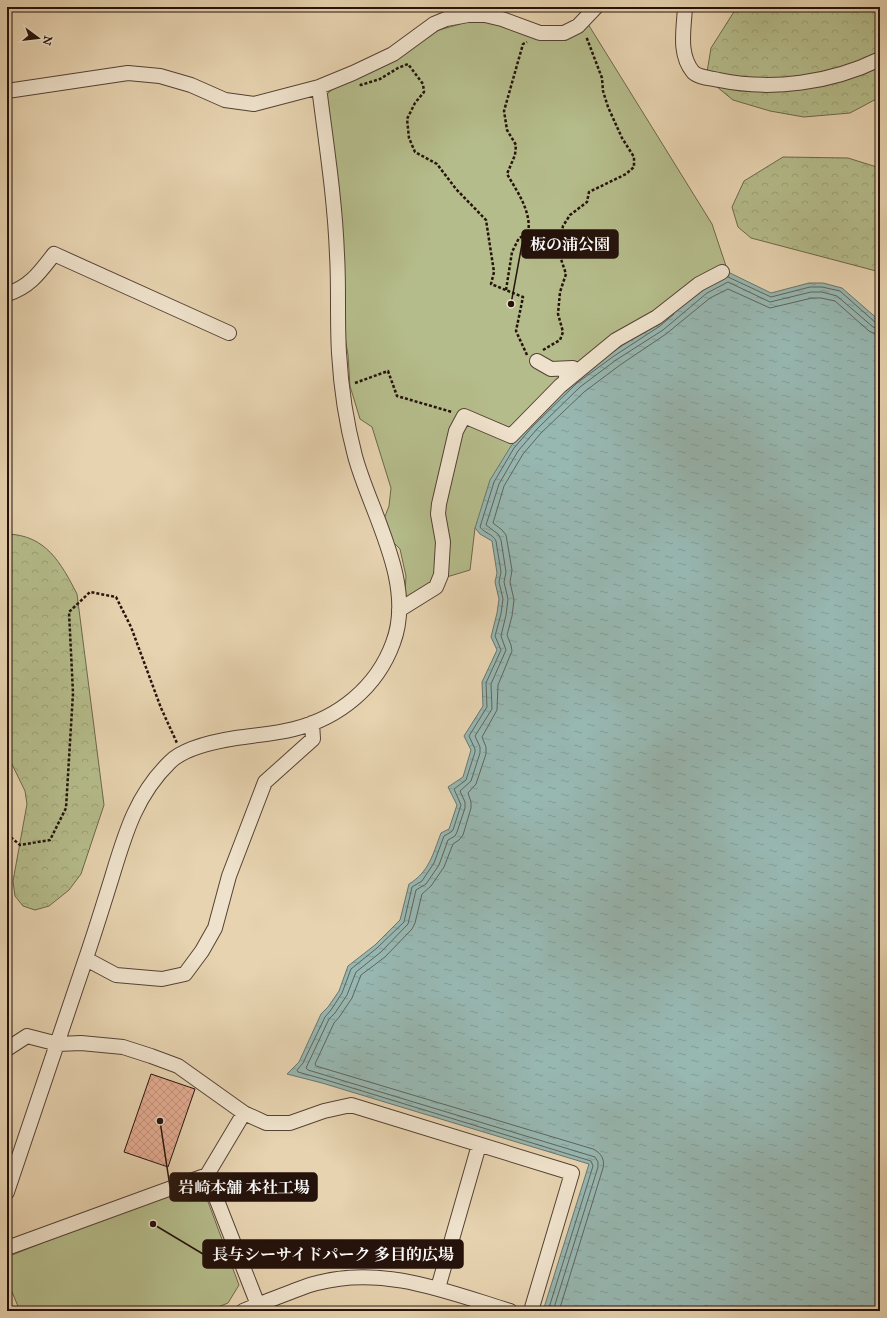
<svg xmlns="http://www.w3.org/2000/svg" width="887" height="1318" font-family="'IM FELL Great Primer','Noto Serif JP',serif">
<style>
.forest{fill:url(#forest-crowns);stroke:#6c674b}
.park{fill:#b5bc8b;stroke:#6c674b}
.water{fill:url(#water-ripples);stroke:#69756f}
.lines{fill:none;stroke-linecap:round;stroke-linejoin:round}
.shore{stroke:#5e645e;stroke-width:1}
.building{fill:url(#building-cross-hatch);stroke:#24120b}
.minor-casing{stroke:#554234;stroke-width:16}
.path{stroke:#24120b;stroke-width:2.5;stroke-dasharray:3 2;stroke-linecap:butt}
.minor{stroke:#efe2cc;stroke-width:14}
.leader{fill:none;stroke:#24120b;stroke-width:1.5}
.callout-dot{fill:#24120b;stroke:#efe2cc;stroke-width:1.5}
.callout{fill:#24120b;stroke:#24120b;stroke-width:1.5}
.callout-label{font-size:16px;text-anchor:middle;font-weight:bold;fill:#fff}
</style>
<defs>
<pattern id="forest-crowns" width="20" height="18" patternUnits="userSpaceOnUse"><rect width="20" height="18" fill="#b5bc8b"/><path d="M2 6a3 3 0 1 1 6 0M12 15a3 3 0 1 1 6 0" fill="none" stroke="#9ca177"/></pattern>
<pattern id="water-ripples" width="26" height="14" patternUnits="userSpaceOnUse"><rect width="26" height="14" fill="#97b7b1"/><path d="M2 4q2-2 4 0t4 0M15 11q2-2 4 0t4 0" fill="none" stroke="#829c97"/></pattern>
<pattern id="building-cross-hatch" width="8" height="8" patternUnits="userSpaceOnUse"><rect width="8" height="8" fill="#e5ac93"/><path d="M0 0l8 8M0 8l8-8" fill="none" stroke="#c4937d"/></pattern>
</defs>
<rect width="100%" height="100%" fill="#e7d3b0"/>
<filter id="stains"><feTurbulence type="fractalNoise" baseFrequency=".005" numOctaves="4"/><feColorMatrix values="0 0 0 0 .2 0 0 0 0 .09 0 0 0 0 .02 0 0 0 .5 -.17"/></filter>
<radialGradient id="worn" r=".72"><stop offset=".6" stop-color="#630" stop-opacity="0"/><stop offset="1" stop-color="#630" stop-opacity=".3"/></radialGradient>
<path class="forest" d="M737,7H880V97L850,113L804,117L770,111L733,100L706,78L711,48Z
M783,157L848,158L880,168V272L751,238L738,227L732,207L744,181Z
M7,534C46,535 61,563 77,594L104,805L81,874L69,890L49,906L35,910L23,906L15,896L13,881L27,804L25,791L7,754Z"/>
<path class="park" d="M471,21H491L536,37L588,24L712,224L728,272L657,322L611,353L475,528L470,570L440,579L406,601L405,591L406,576L400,549L393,542L384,519L389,506L391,488L372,427L360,419L350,386L348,355L344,331L325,99L328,93L333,89L394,60L439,30Z
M189,1184L204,1191L239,1285L228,1303L208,1311H20L7,1280V1257Z"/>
<path class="water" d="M728,272L771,293L809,283H823L842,288L880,321V1311H543L589,1164L322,1083L287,1074L299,1062L321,1014L328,1007L339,991L348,966L375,945L400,920L409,884C429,872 433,854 441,833L449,829L457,805L448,787L463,777L471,750L464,736L483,706L482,682L497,650L491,637L497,613L499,599L495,582L497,573L492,541L480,534L475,528L490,480L511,446L530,423L574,380L611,353L657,322L702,285Z"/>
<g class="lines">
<path class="shore" d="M728,277L771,297L810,287H822L840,291L876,323L880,324
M548,1311L593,1166L591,1161L323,1079L298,1072L297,1070L303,1063L325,1017L331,1010L342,993L351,969L377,948L404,922L412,887L422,881L434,863L444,836L451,832L453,830L461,805L454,789L466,780L475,752V749L469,736L487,707L486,683L501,650L495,636L501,614L503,599L499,582L501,572L496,541C493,534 484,533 480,527L494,482L514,448L533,426L577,383L614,356L660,326L674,314
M553,1311L598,1167V1162L595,1157L308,1070L306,1068L329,1019L335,1013L347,995L356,972L381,952L408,924L416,890L426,884L439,865L448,840L455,836L457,832L465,808V802L460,791L471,781L480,753V747L475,736L492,709L491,684L506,650L501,636L506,615L508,599L504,582L506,572L501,540L498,534L486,525L499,484L518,451L537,429L580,387L616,360L663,330L707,293L728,282L770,302L811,292H822L837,296L873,327L880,329
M559,1311L603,1168C605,1159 601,1153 593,1149L316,1066L315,1064L334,1023L340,1016L352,998L361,975L385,957L412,929L415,923L422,894L431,886L444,867L453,844L459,840L463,835L471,808V802L468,793L476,784L486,754V747L482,737L497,710L498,685L512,651L511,645L507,635L512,616L514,600L510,582L512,570L506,535L502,530L493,523L504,486L523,454L541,433L584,392L620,365L666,334L710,298L728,289L770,308L812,298H821L835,301L869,331L875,334L880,335"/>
</g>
<path class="building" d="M151,1074L195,1089L168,1167L124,1152Z"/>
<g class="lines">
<g class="minor-casing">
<path id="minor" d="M685,7C684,29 678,54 693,72C699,78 712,78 719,80C772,91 831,83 880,59
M7,91L128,73L160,76L191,85L225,100L254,104L319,87L353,73L393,54L434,24L446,19L468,15H485L502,19L540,33H564L578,26L596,7
M7,294C30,287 40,272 54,254L229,333
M537,361L551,369L573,368L566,377
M399,610L436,587L441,575L443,542L438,514L439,504L456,431L464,416L511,436L560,386L616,340L657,317L699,284L722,272
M86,959L116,975L162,979L185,974L202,951L215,928L229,876L265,782L313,739L312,723
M7,1049L27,1036L58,1044L81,1043L123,1047L151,1056L178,1066L244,1113L266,1123H290L324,1111L351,1105L572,1173L531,1311
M207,1175L258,1305
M7,1192C33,1116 59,1040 84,964C94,935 103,906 112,877C125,834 136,795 170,762C184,748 217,741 236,738C255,735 275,734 294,729C339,718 377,687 393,643C416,583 370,512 355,456C346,422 341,388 339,353C337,320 339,288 337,255C335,199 326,143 319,87
M7,1248L207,1175L244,1113
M438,1288L479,1145
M243,1311C259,1304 275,1298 291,1292C299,1289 308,1285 317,1283C383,1265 448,1292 510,1311"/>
</g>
<path class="path" d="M360,84L361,85L380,79L398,68L408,64L423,84L424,92L415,103L407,119L409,138L415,152L437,164L456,189L486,220L494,272L491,284L523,297L516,331L527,355
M506,290L512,252L519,238L528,234C532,212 518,193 507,174L515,155L516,145L507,130L504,111L523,44L527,42
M543,350L560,340L563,332L558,314L560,292L566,274L561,259L559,246L563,226L570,215L587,202L589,192L626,174L634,167V157L622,138L608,107L603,91L602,78L586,36
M355,383L388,371L397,396L452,412
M7,834L20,845L50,840L66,808L73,693L69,612L90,592L116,597L131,627L161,708L177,743"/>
<use href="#minor" class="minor"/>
</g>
<path class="leader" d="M511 304L522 244M160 1121L170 1187M153 1224L203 1254"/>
<g class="callout-dot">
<circle cx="511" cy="304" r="4"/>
<circle cx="160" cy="1121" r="4"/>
<circle cx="153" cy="1224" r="4"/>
</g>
<g class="callout">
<rect x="522" y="230" width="96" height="28" rx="4"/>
<rect x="170" y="1173" width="147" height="28" rx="4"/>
<rect x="203" y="1240" width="260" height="28" rx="4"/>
</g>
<g class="callout-label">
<text x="570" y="250">板の浦公園</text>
<text x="244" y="1193">岩崎本舗 本社工場</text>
<text x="333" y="1260">長与シーサイドパーク 多目的広場</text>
</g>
<rect width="887" height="1318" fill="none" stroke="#e7d3b0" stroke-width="24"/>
<rect x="8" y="8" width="871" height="1302" fill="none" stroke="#24120b" stroke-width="2"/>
<rect x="12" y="12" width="863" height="1294" fill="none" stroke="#24120b"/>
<g transform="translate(38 38) rotate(105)" stroke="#efe2cc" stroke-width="3" paint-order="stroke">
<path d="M0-3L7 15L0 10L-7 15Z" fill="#24120b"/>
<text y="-6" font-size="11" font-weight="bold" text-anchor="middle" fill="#24120b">N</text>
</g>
<rect width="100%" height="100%" filter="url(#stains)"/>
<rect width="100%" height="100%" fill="url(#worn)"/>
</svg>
